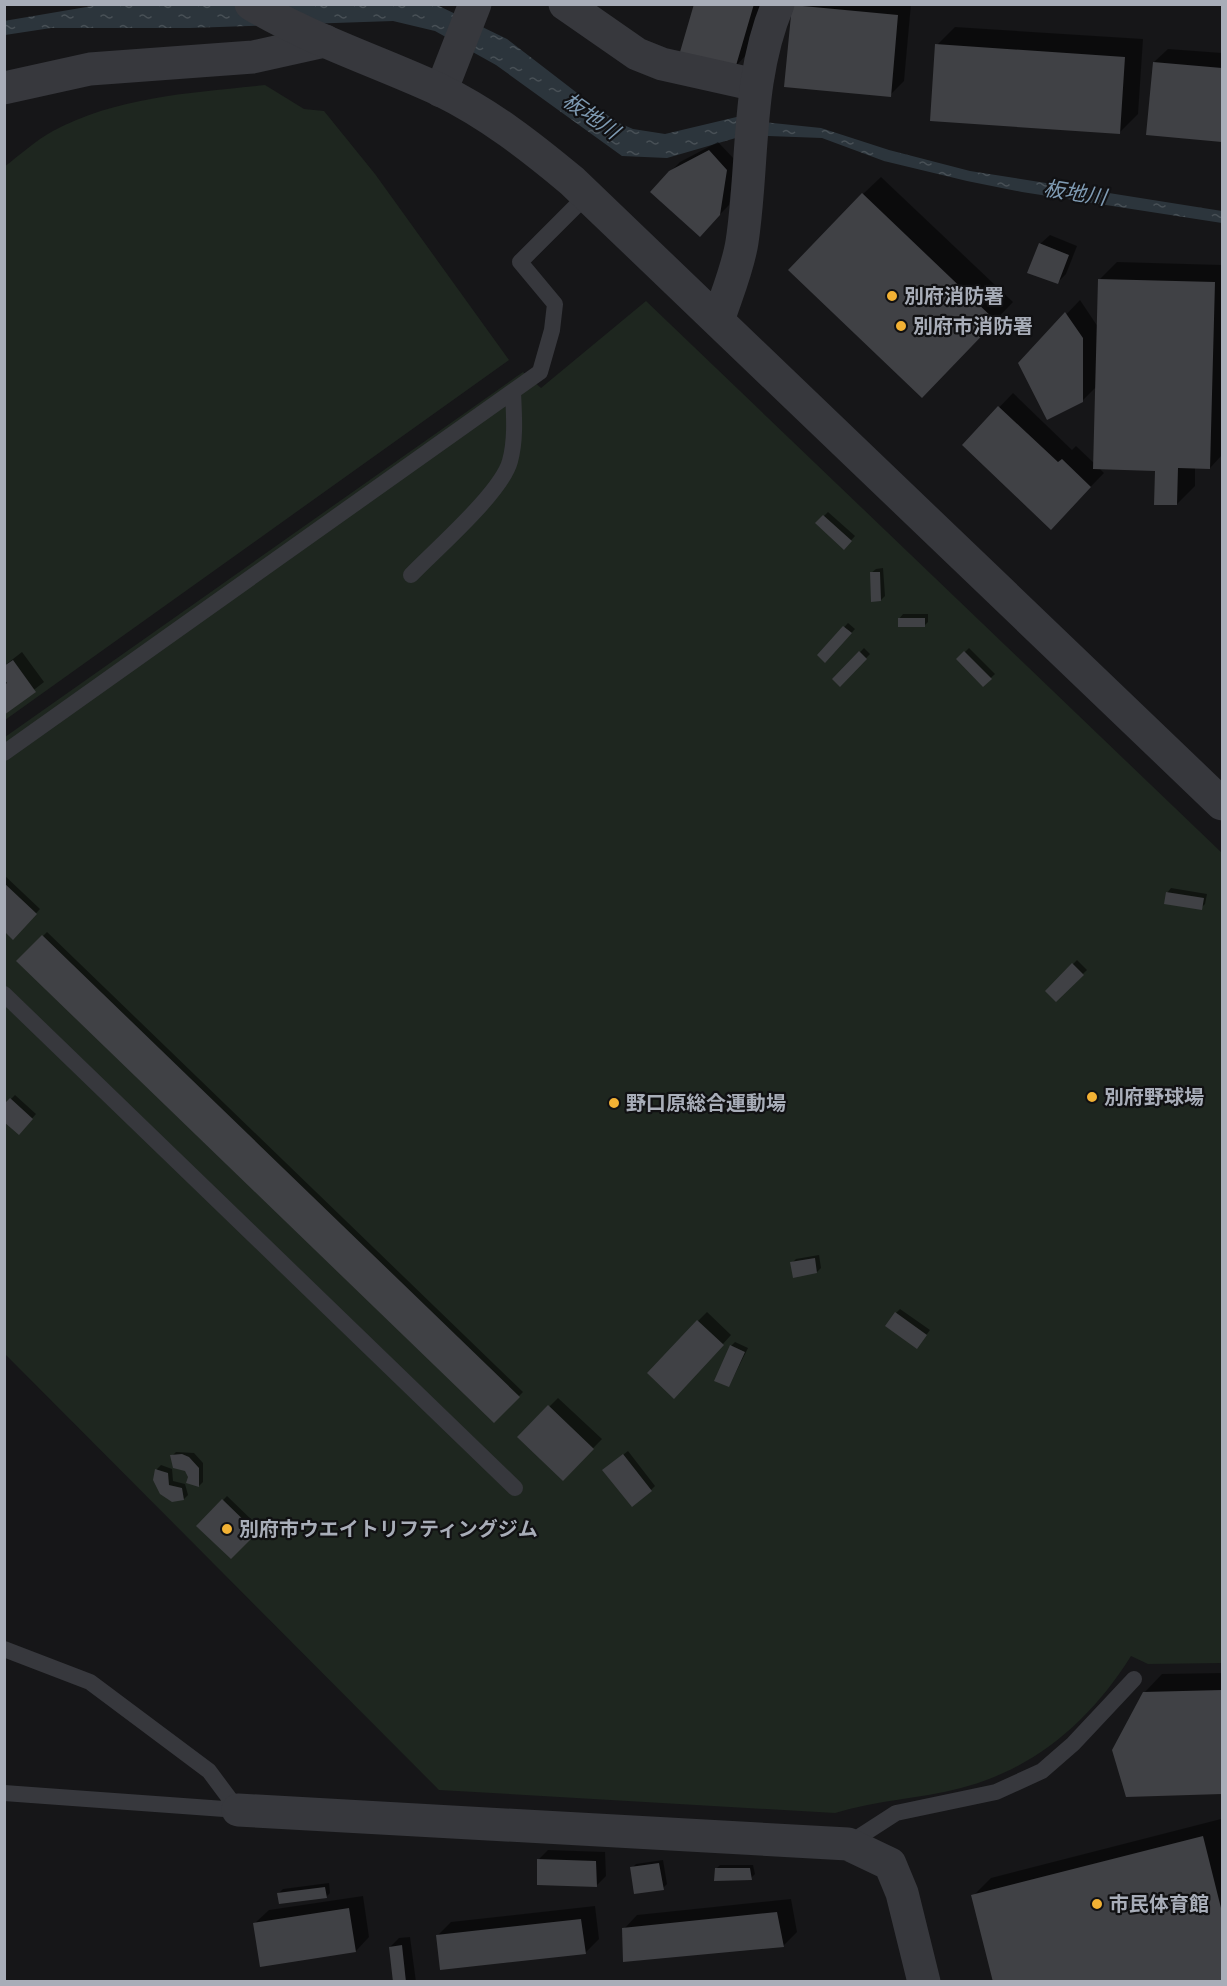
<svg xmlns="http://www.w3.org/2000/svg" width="1227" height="1986" font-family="'DM Sans','Noto Sans JP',sans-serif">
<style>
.grass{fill:#1e261f}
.water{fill:url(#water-ripples)}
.shadow{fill:#0007}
.building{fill:#404145}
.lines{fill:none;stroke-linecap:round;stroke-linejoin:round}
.service{stroke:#37383d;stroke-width:16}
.minor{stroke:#37383d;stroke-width:33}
.tertiary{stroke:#37383d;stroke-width:33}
.poi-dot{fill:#f2b134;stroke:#111113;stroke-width:2}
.labels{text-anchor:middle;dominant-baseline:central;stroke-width:4.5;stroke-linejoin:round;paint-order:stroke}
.poi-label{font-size:20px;font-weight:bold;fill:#a8adb8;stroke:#111113;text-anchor:start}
.water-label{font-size:21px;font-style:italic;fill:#7f9bb3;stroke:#111113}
</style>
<defs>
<pattern id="water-ripples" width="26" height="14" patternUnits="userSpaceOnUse" patternTransform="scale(1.5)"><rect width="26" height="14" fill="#2c353c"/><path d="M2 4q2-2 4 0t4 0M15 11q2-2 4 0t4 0" fill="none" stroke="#485056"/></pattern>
</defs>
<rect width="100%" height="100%" fill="#161618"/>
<path class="grass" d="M265,85L304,109L324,111L375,174L509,360L5,720L4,167C20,155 36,140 53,131C119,96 192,93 265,85Z
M646,301L1222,853V1663L1148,1664L1131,1656C1091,1720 1035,1769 961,1788C920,1799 876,1800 835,1813L439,1790L5,1354V737L523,372L541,388Z"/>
<path class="water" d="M104,4L437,5L507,39L594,106L619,123L633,129L665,134L745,115L763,122L821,128L889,150L970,171L1222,211V223L1022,192L967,181L884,161L822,138L746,135L667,158L622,156L496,65L435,31L393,21L190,28H51L5,35L4,21Z"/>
<path class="shadow" d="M696,4H763L748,53L735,67Z
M911,4L904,81L890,95L794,5Z
M955,27L1143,39L1138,114L1120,132L937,45Z
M1168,49L1222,53V140L1148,134L1154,62Z
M718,142L735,160L729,205L700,235L670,172L680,162Z
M881,177L1013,302L940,378L863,194Z
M1050,235L1077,246L1066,274L1057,283L1040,244Z
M1117,262L1222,265V455L1210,468L1195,467V486L1177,504L1157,470L1099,468L1104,473L1064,514L964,444L1013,393L1072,450L1076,446L1095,464L1097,386L1082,401L1020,363L1080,300L1098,327L1099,280Z
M828,512L855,536L844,548L817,523Z
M883,568L885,596L881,600L871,573L876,569Z
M903,614H928V622L924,626L899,619Z
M848,623L855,629L825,661L819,655Z
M864,648L870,654L840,685L834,679Z
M969,648L995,674L983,685L958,659Z
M22,652L44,682L4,713V684L8,681L4,666Z
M4,875L40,909L13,938L4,929Z
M1171,888L1207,894L1205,904L1201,908L1167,893Z
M47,932L523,1392L494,1421L18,961Z
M1077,960L1087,970L1056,1000L1047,991Z
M15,1095L36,1114L19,1133L4,1106Z
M819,1255L821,1268L817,1272L792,1263L796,1259Z
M900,1309L930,1330L921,1342L896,1313Z
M707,1312L731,1335L683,1388L698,1321Z
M735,1342L748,1348L729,1386L731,1346Z
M558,1398L602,1439L563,1479L519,1437Z
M628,1451L655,1486L651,1490L609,1466Z
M176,1452L194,1453L203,1463V1482L199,1486L172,1456Z
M161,1465L172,1469L173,1481L185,1484L188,1495L184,1499L155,1480L157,1469Z
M227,1496L260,1528L231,1557L198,1526Z
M1222,1673V1793L1127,1795L1144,1693L1162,1674Z
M1221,1819L1222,1982H994L973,1896L991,1878Z
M548,1850L605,1852L606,1876L597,1885L539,1859Z
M663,1860L667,1884L663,1888L632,1868L636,1864Z
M720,1865H753L755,1874L751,1878L716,1869Z
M329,1883L330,1893L326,1897L279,1893L283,1889Z
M363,1896L369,1937L356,1951L255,1923L269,1910Z
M791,1899L797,1932L783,1946L624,1929L637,1915Z
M595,1906L599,1939L585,1953L437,1936L451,1922Z
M410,1937L416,1982H395L390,1947L399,1938Z"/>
<path class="building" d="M694,4H754L735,69L680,52Z
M792,5L898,15L891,97L784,87Z
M935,44L1125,57L1120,134L930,121Z
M1153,62L1222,68V142L1146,135Z
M709,150L727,170L720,215L700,237L650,192L669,171Z
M862,193L996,321L922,398L788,270Z
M1039,243L1069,255L1058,284L1027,273Z
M1098,279L1215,282L1210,469L1178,468L1177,505H1154L1155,471L1093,469Z
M1065,312L1083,338V402L1047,420L1018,363Z
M998,406L1058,462L1062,459L1091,487L1051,530L962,445Z
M823,515L852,541L844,550L815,523Z
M870,572H880L881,601L871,602Z
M898,618H925V627H898Z
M843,626L852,633L825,663L817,655Z
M859,651L867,659L840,687L832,679Z
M964,651L992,679L983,687L956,659Z
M13,660L36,692L4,715V685L7,683L4,679V666Z
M4,883L37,914L13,940L4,931Z
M1166,892L1204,898L1202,910L1164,904Z
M42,935L520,1397L494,1423L16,961Z
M1072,963L1084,975L1056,1002L1045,991Z
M10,1098L33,1119L19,1135L4,1122V1104Z
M815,1258L817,1273L793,1278L790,1262Z
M895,1312L927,1335L917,1349L885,1326Z
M697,1320L724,1345L674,1399L647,1373Z
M730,1345L745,1352L729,1387L714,1381Z
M548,1405L594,1449L563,1481L517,1437Z
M182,1454L189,1457L199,1468V1487L186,1483L188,1477L185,1471L173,1468L170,1455Z
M623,1454L652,1491L632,1507L602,1470Z
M155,1469L168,1473L169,1485L182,1488L184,1500L172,1502L160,1494L153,1480Z
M222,1499L257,1533L231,1559L196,1526Z
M1222,1690V1794L1126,1797L1112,1750L1143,1692Z
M1203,1836L1222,1912V1982H993L971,1895Z
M537,1859L596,1861L597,1887L537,1885Z
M659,1863L664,1890L634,1894L630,1867Z
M715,1868H750L752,1880L714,1881Z
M325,1887L327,1898L279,1904L277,1893Z
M349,1908L356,1952L260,1967L253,1923Z
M777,1912L784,1947L623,1962L622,1928Z
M581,1919L586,1954L440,1970L436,1935Z
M402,1945L406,1982H393L389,1947Z"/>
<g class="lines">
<path class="service" d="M411,575C436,549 502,492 510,461C516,439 514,415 513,392
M4,753L540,372L552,330L555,304L520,262L587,195
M4,994L515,1488
M4,1649L90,1682L209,1771L238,1810
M4,1793L238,1810
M848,1844L896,1813L996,1792L1042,1771L1073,1744L1134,1679"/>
<path class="minor" d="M565,4L637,54L662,64L756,85
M4,88L90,69L253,57L325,41
M441,91L475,4
M238,1810L848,1844L890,1864L902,1893L924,1982"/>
<path class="tertiary" d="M251,4C311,40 377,61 440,90C489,114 530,146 572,181L1222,804
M718,321C726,296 738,268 742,242C754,163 746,80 778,4"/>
</g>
<g class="poi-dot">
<circle cx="892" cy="296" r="6"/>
<circle cx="901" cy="326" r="6"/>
<circle cx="1092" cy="1097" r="6"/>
<circle cx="614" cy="1103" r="6"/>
<circle cx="227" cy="1529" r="6"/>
<circle cx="1097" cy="1904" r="6"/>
</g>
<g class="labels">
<g class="poi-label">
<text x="904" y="296">別府消防署</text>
<text x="913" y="326">別府市消防署</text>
<text x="1104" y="1097">別府野球場</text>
<text x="626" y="1103">野口原総合運動場</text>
<text x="239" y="1529">別府市ウエイトリフティングジム</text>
<text x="1109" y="1904">市民体育館</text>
</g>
<g class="water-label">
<text transform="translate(591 116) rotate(35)">板地川</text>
<text transform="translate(1075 193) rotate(9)">板地川</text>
</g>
</g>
<rect width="1227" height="1986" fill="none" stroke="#a8adb8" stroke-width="12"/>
</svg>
